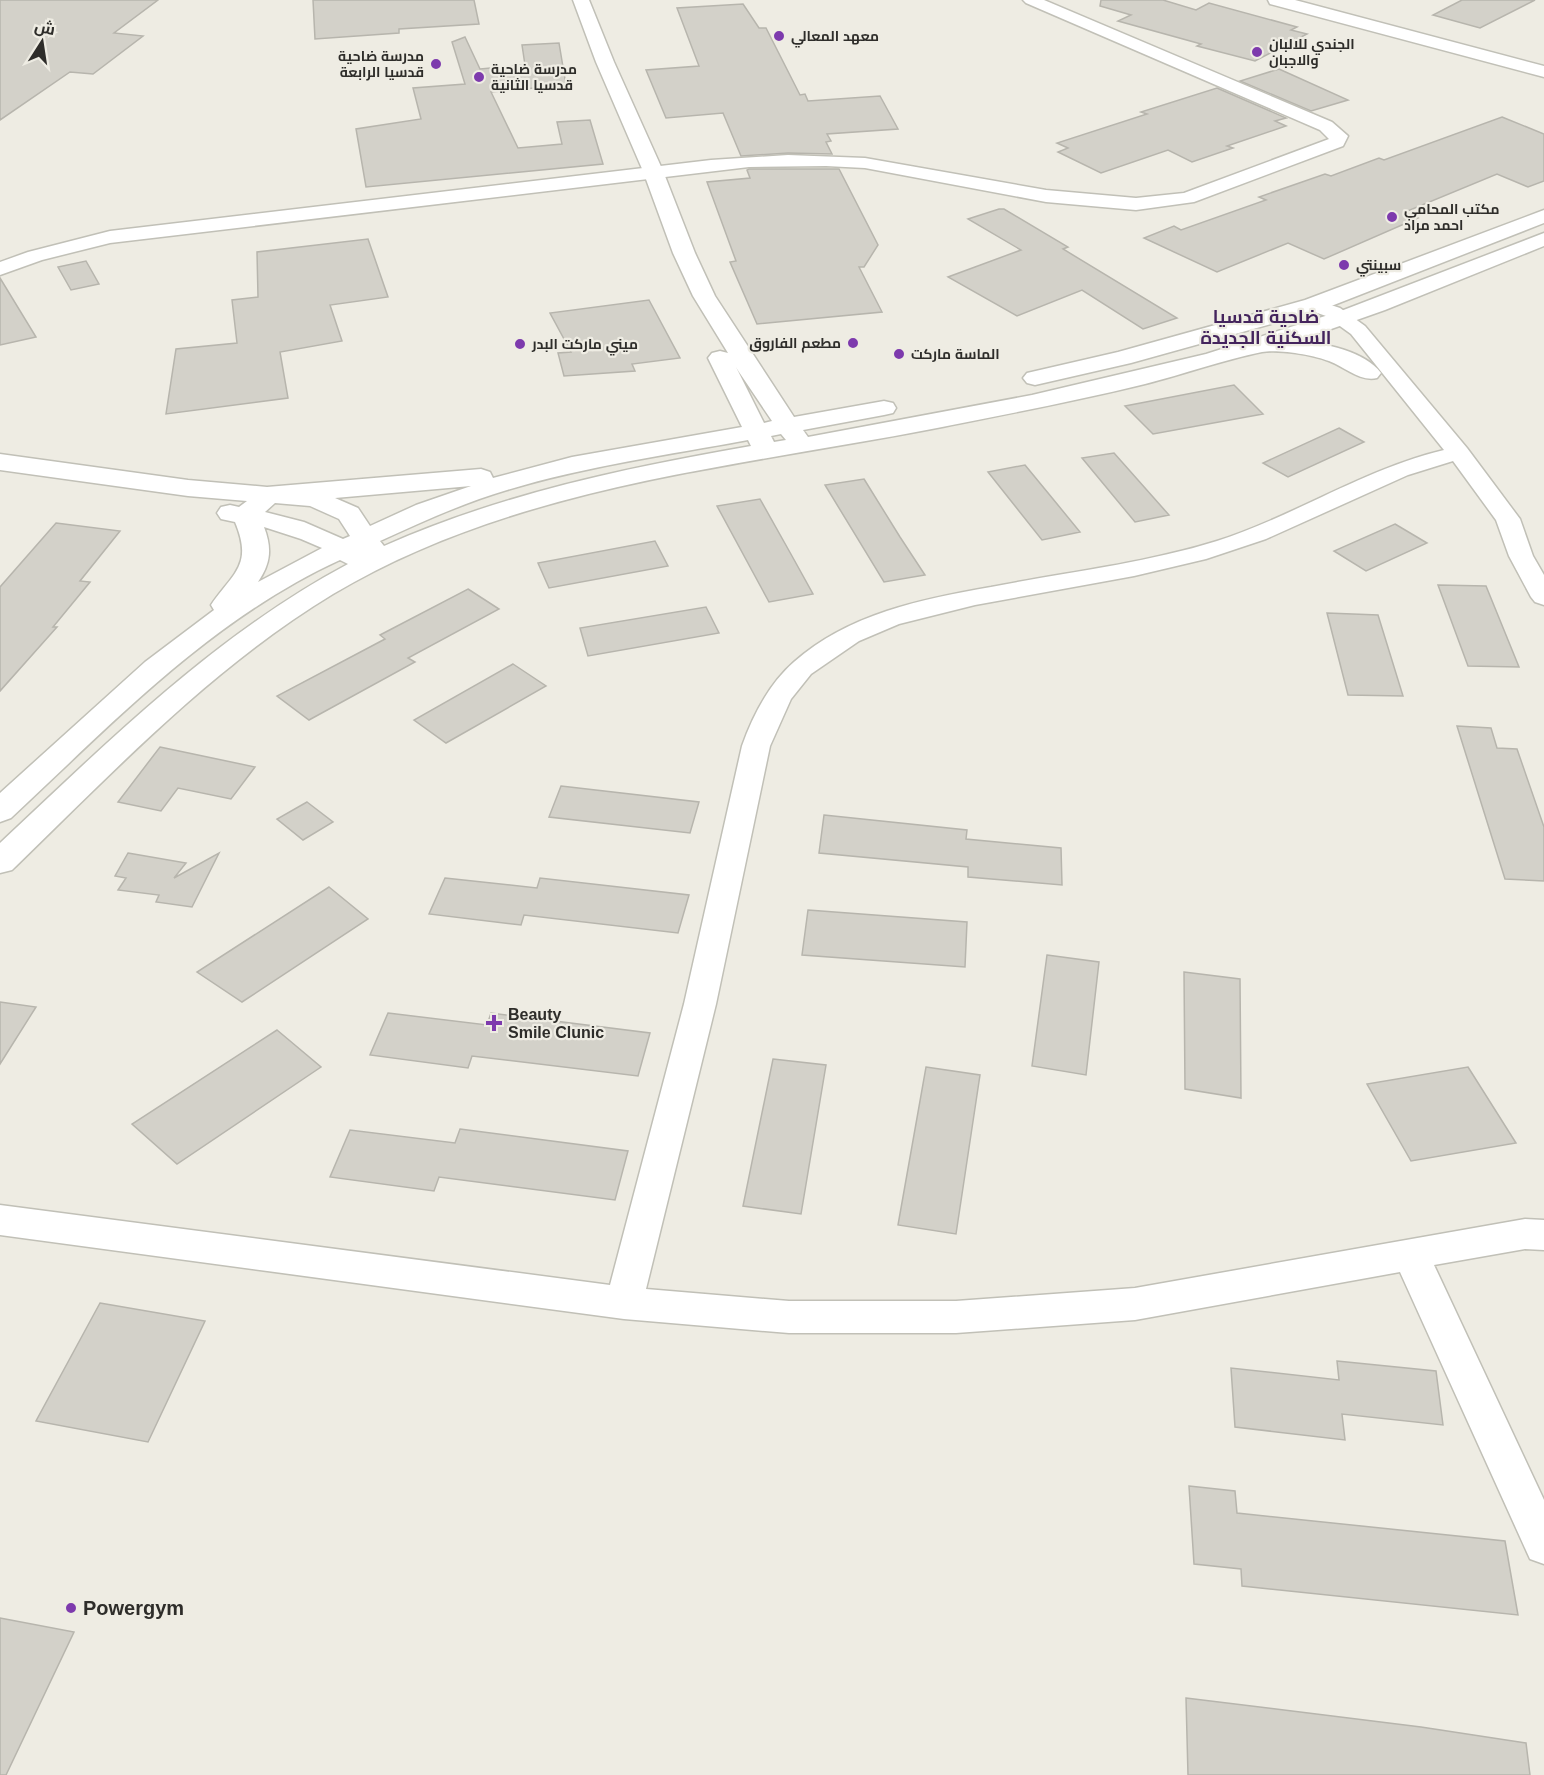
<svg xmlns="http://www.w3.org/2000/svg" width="1544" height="1775" font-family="Helvetica,Cairo,sans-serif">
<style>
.building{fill:#d3d1c9;stroke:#b7b5ad;stroke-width:1.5}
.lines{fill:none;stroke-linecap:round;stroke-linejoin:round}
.street-casing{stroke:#c1c0b7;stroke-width:3}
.secondary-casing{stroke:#c1c0b7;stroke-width:3}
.primary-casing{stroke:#c1c0b7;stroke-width:3}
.street{fill:#fff;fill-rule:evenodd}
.secondary{fill:#fff;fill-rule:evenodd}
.primary{fill:#fff;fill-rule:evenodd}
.poi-dot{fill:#7d3aad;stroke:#eeece3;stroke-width:2}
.labels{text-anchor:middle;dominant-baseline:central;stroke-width:4.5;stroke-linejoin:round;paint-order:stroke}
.far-poi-label{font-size:14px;font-weight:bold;fill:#2e2d2a;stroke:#eeece3;text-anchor:start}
.poi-label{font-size:16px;font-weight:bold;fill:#2e2d2a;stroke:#eeece3;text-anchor:start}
.far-district-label{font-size:18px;font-weight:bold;fill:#44245d;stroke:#eeece3}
.near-poi-label{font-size:20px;font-weight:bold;fill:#2e2d2a;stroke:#eeece3;text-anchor:start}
</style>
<rect width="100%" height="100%" fill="#eeece3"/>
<path class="building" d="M0,0H158L114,33L143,36L93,74L70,72L0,120Z
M313,0H474L479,24L399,29V33L315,39Z
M1101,0H1163L1196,10L1209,3L1297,27L1291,30L1307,34L1255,61L1197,46L1201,44L1118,21L1131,15L1100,6Z
M1462,0H1535L1480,28L1433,15Z
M743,4L759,28H766L800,95L805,94L808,101L880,96L898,129L827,134L831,141L826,142L832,154L788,153L741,156L723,113L666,118L646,70L699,66L677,8Z
M465,37L480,69L525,65L522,45L559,43L566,85L491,92L518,148L562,144L557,122L590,120L603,164L366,187L356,129L421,119L413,88L465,84L452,42Z
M1279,69L1348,100L1311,111L1240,81Z
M1217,88L1286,118L1275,121L1286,126L1227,146L1233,148L1192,162L1168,150L1101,173L1058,152L1068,148L1057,143L1147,114L1141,112Z
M1502,117L1544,134V181L1528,187L1497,174L1405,212L1418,218L1324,259L1288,243L1217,272L1144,238L1174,226L1181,230L1266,200L1259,197L1325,174L1331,176L1379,158L1384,160Z
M749,169H839L878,245L864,267H859L882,312L757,324L730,262L736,261L707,182L750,178L747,170Z
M999,209H1004L1068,247L1063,249L1177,318L1143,329L1082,290L1017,316L948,277L1021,250L968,219Z
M368,239L388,297L330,305L342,341L280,352L288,398L166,414L176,349L237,343L232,300L258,297L257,252Z
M86,261L99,284L71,290L58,267Z
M0,278L36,337L0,345Z
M649,300L680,358L632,364L635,371L564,376L558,353L571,352L550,313Z
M1234,385L1263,414L1153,434L1125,406Z
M1339,428L1364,442L1288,477L1263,463Z
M1114,453L1169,515L1135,522L1082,458Z
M1025,465L1053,499L1080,532L1042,540L988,472Z
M864,479L900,537L925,575L884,582L825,485Z
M760,499L792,556L813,594L769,602L717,506Z
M56,523L120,531L80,581L90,582L53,627H57L0,691V587Z
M1395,524L1427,543L1366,571L1334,551Z
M655,541L668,566L549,588L538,563Z
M1438,585L1486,586L1519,667L1468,666Z
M468,589L499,609L408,658L415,662L309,720L277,696L385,639L380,635Z
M706,607L719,633L588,656L580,628Z
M1327,613L1378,615L1403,696L1348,695Z
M513,664L546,686L446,743L414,720Z
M1457,726L1491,728L1497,748L1517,749L1544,827V881L1505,879Z
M160,747L255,767L231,799L178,788L161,811L118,802Z
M561,786L699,802L690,833L549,817Z
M307,802L333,822L303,840L277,819Z
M824,815L967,830L966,839L1061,848L1062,885L968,877V867L819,853Z
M128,853L186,863L174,878L219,853L192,907L156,902L159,895L118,890L126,878L115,876Z
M445,878L537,888L540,878L689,895L678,933L524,915L521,925L429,914Z
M329,887L368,919L242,1002L197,972Z
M808,910L967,922L965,967L802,955Z
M1047,955L1099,962L1086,1075L1032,1066Z
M1184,972L1240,979L1241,1098L1185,1089Z
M0,1002L36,1007L0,1064Z
M388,1013L487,1025L491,1013L650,1033L638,1076L472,1056L468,1068L370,1055Z
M277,1030L321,1067L177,1164L132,1124Z
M773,1059L826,1065L801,1214L743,1206Z
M926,1067L980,1075L956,1234L898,1225Z
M1468,1067L1516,1143L1411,1161L1367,1084Z
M460,1129L628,1151L615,1200L439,1177L434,1191L330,1177L350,1130L455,1143Z
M100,1303L205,1321L148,1442L36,1421Z
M1337,1361L1436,1371L1443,1425L1342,1414L1345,1440L1235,1427L1231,1368L1339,1380Z
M1189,1486L1235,1491L1237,1513L1505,1541L1518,1615L1242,1586L1241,1569L1194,1564Z
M0,1618L74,1632L6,1775H0Z
M1186,1698L1421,1727L1526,1743L1530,1775H1188Z"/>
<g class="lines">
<g class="street-casing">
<path id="street" d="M1023,0H1044L1332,122L1348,136L1343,146L1194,202L1136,210L1046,202L865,168L826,166L749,167L110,243L42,260L0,275V262L28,252L110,231L711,160L788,155L865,158L1046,190L1136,198L1184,193L1329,139L1320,130L1026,3Z
M1313,299L1340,308L1365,326L1467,448L1520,519L1533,556L1544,575V605L1535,602L1531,597L1509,556L1496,520L1453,461L1408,475L1266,539L1206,559L1134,576L975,605L899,624L859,641L811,674L791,699L770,746L716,1004L646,1289L789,1301H956L1135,1288L1525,1219L1544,1220V1250L1525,1249L1434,1265L1544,1500V1564L1530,1559L1400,1272L1135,1320L956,1333H789L624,1319L0,1235V1205L610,1285L684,1004L742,746C753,715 769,684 794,662C848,614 922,599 991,587C1066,572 1143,564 1217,541C1295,516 1364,469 1444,450L1351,334L1326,316L1306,309L1303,305L1306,301Z"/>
</g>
<g class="secondary-casing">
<path id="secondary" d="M573,0H589L614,62L663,171L695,253L715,296L794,417L884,401L893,403L896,408L893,413L884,415L803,430L808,437L1032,395L1206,354L1341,311L1544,233V246L1385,310L1300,340C1325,344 1365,351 1381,373L1377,378C1360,382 1345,367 1329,361C1313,355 1279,349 1262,352C1223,360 1184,374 1145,384C1076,401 1007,414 937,428C732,468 516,485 333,594C212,667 113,772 12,870L0,873V843C109,741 215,635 348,564L340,560C211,619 113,723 11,818L0,822V793L145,662L214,610L211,605C234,572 253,565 235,522L221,519L217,513L221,507L230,505L239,507L247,501L188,496L0,470V454L188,480L267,487L481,469L490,472L493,478L572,457L742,427L708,358L712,353L720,351L728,353L693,296L673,253L643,171L596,62ZM736,367L739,372L772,421L764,423ZM781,434L786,440L774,442L771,436ZM748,440L751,446C625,468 501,494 384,546L380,541C422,522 463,503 507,490C586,466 668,455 748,440ZM471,486L416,505L370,526L358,508L335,498ZM275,503L310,506L339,519L350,536L343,539L304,522L265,512ZM264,527L301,539L322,548L258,582C271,563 272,548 264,527Z
M1544,210V223L1321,310L1131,363L1035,385L1027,383L1023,378L1027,373L1118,352L1305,300Z"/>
</g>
<g class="primary-casing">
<path id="primary" d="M1268,0H1295L1544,66V77L1270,4Z"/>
</g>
<use href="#street" class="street"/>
<use href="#secondary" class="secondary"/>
<use href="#primary" class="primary"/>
</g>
<g class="poi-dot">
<circle cx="779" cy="36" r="6"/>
<circle cx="1257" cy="52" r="6"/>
<circle cx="436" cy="64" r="6"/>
<circle cx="479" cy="77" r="6"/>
<circle cx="1392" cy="217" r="6"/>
<circle cx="1344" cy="265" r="6"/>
<circle cx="853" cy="343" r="6"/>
<circle cx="520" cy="344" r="6"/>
<circle cx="899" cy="354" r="6"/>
<path d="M491 1014h6v6h6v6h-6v6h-6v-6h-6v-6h6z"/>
<circle cx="71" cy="1608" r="6"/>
</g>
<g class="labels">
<g class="far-poi-label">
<text x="791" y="36">معهد المعالي</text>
<text x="1269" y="44">الجندي للالبان<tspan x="1269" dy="16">والاجبان</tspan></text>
<text x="424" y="56" text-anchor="end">مدرسة ضاحية<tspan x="424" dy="16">قدسيا الرابعة</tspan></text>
<text x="491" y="69">مدرسة ضاحية<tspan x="491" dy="16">قدسيا الثانية</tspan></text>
<text x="1404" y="209">مكتب المحامي<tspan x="1404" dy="16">احمد مراد</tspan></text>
<text x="1356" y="265">سبينتي</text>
<text x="841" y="343" text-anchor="end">مطعم الفاروق</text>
<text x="532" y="344">ميني ماركت البدر</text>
<text x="911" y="354">الماسة ماركت</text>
</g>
<g class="poi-label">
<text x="508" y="1014">Beauty<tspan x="508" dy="18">Smile Clunic</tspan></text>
</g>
<g class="far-district-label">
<text x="1266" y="317">ضاحية قدسيا<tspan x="1266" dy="21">السكنية الجديدة</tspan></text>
</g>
<g class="near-poi-label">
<text x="83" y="1608">Powergym</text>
</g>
</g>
<g transform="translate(42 42) rotate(12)" stroke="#eeece3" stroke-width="4.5" paint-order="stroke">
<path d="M0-4.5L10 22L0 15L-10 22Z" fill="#2e2d2a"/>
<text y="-9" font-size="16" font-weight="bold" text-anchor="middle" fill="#2e2d2a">ش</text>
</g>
</svg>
